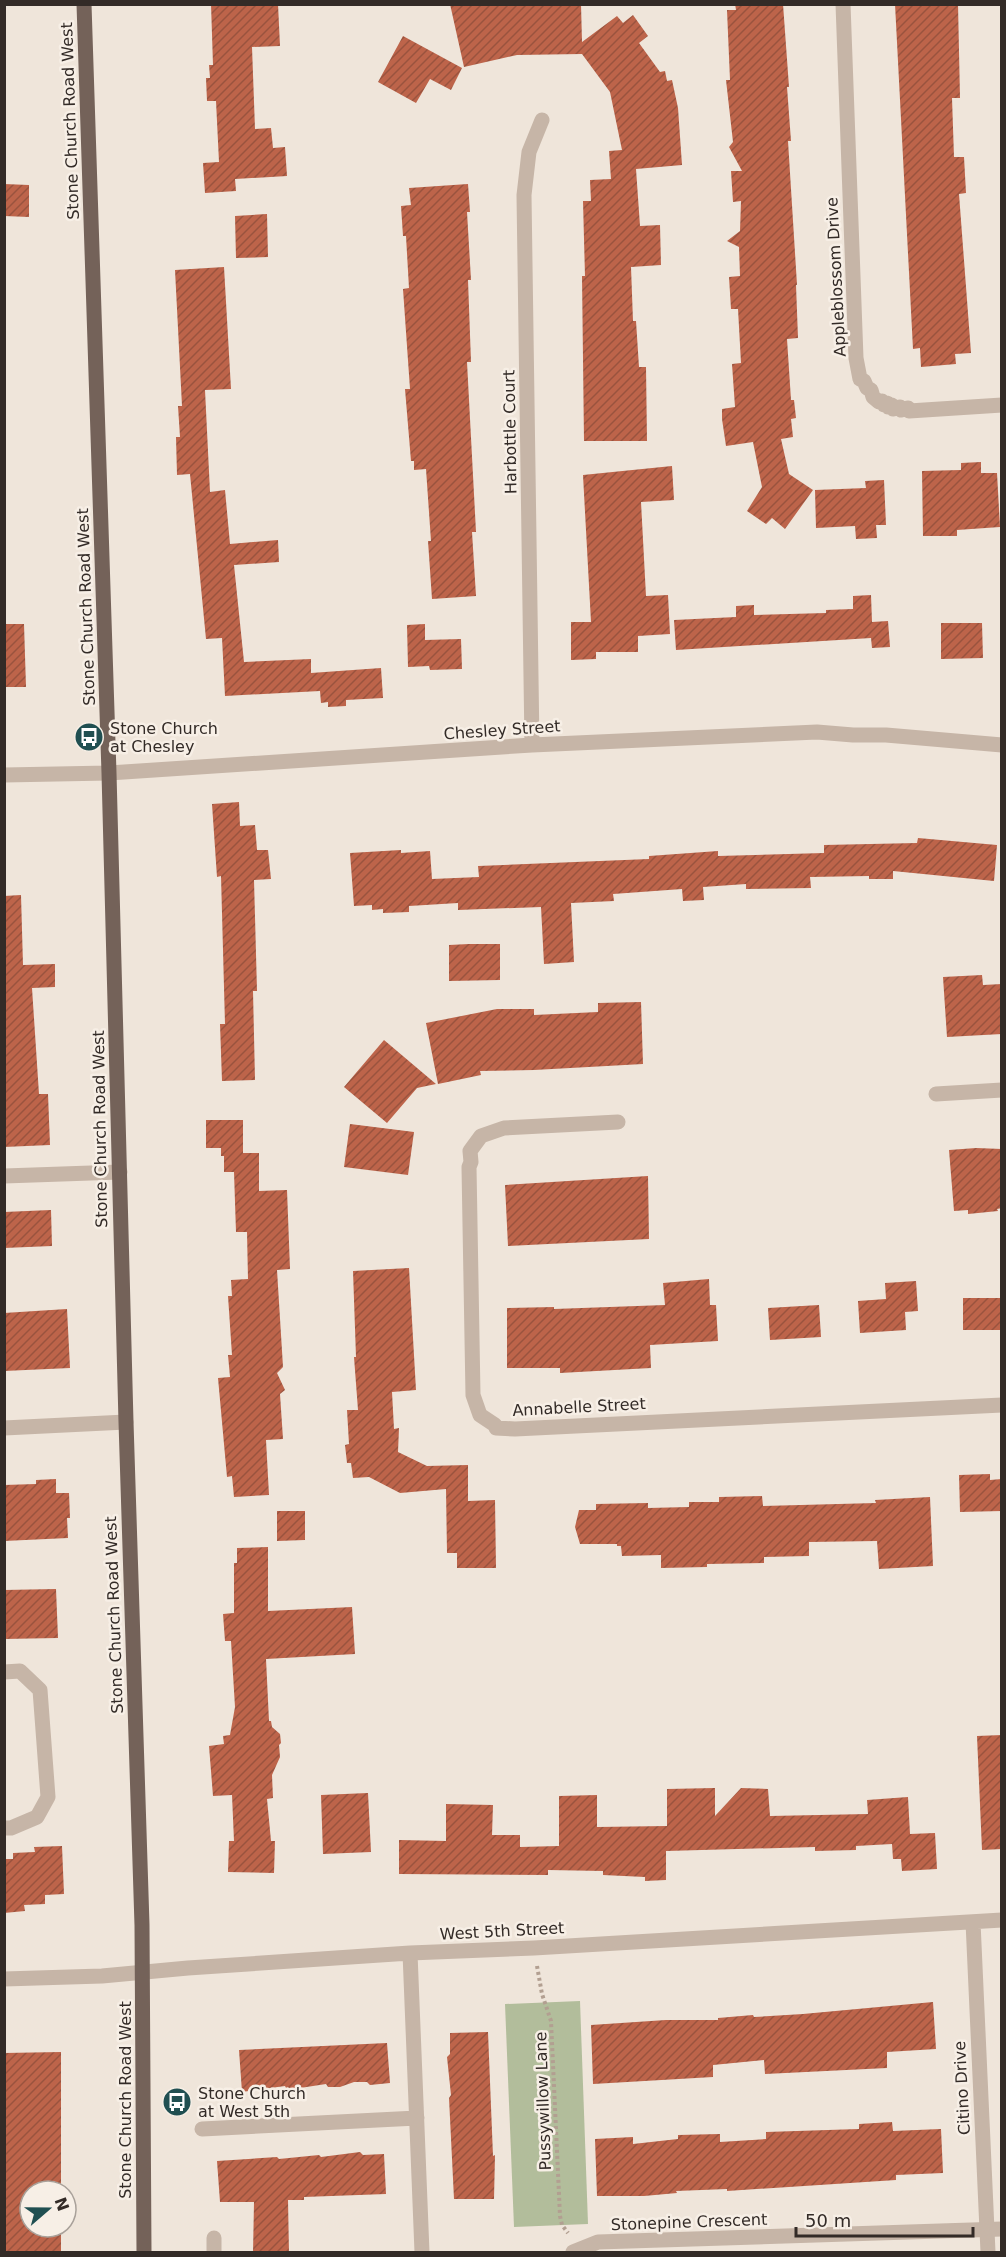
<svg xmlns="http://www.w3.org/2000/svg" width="1006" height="2257" font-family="'DejaVu Sans',sans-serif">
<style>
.park{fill:#b2bd9b}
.building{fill:url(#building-hatch)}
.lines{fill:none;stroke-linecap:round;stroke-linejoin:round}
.path{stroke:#b29f91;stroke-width:4;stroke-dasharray:3 3;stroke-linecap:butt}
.minor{stroke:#c6b5a7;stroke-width:15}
.major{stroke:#746259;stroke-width:15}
.labels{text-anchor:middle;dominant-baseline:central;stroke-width:5;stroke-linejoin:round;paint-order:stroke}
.street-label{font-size:16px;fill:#332b27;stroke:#f7efe6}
.poi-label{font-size:16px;fill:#332b27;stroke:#f7efe6;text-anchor:start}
</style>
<defs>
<pattern id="building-hatch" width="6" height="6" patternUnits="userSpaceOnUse" patternTransform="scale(1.5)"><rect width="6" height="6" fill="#bd644a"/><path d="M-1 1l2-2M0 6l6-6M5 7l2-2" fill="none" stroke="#9a533e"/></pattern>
</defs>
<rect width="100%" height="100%" fill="#efe5da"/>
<path class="park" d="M580,2001L588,2224L514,2227L505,2004Z"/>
<path class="building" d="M211,4H278L280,46L252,47L255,129L271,128L273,148L285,147L287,176L235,179L236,191L205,193L203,163L219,162L216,101H207L206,78H210L209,65H213Z
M450,4H581L582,42L617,16L623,23L633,15L648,36L639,43L660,72L665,71L667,81L672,80L678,108L682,165L636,169L640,226L660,225L661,265L631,267L633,321H636L639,367H646L647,441H584L582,276H585L583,201H591L590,180L611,179L609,151L622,150L610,92L582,54L517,55L464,67Z
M735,4H783L789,87H787L791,141H788L797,285H796L798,338L787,339L791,400H794L796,418L791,419L793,437L781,439L789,474L813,490L785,529L772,518L766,524L747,511L762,487L753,442L726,446L722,419V409L735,407L732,364L741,363L738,309H731L729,277L740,276L739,247L727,241L740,231L741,201L733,202L731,171H742L729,147L733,142L726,80H730L727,10H736Z
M895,4H958L960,98H952L954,157H964L966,193L959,194L971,353L955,354L956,364L921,367L920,348L913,349Z
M403,36L462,68L451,90L430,79L416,103L378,82Z
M4,184L29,185V217L4,216Z
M468,184L470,212H467L471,280H468L471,362H467L476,532H472L476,596L432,599L428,541H431L426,469L414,470V461H411L405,389H410L403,289L409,288L406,236H403L401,206L411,205L409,188Z
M267,214L268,257L236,258L235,216Z
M224,267L231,389L205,390L210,492L225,490L230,544L278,540L279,562L234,565L244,662L311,659V673L381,668L383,698L346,700V706L328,707V702L321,703L320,691L225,696L222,638L206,639L190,474L177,475L176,437H180L178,406H182L175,270Z
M981,462V473H997L1000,527L957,530V536H923L922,471L961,470V463Z
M672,466L674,500L641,502L646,596L668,595L670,634L638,636V652H596V659L571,660V622H591L583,475Z
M884,480L886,525H876L877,538L856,539L855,526L816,528L815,490L866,488L865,481Z
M871,595L872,622L888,621L890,647L872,648L871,638L676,650L674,620L736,617V606L754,605V615L826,613V610L853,609V596Z
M941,623H982L983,658L941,659Z
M4,624H24L26,687H4Z
M425,624V640L461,639L462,669L430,670L429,666L408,667L407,625Z
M239,802L240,826L255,825L257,850H268L271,879L254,880L257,991H253L255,1080L222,1081L220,1024H225L221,876L217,877L212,804Z
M918,838L997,845L994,881L893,871V879H869V876L810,877L811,888L746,889V884L703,887L704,900L683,901L682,889L613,894L614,901L571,903L574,962L544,964L541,907L458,910V903L409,906V912L383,913V909L372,910V905L354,906L350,853L401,850V853L430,851L432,879L479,877L478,866L649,859V856L718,851V856L824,853V845L917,843Z
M21,895L23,965L55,964V987L32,988L39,1094H48L50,1145L4,1147V896Z
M469,944H500V980L449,981V945Z
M982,975L983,985L1002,984V1034L947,1037L943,977Z
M641,1002L643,1064L534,1070L480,1071L481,1075L438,1084L426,1023L497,1009H534V1015L598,1012V1003Z
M384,1040L436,1084L417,1088L387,1123L344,1087Z
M206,1120H243V1153H259V1191L287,1190L290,1269L277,1270L283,1367L277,1373L285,1390L280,1394L283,1439L266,1440L269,1495L234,1497L232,1476L227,1477L218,1378L230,1377L228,1355H232L228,1296H232L231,1280L248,1279L247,1232H236L234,1172H224V1156H221V1148H206Z
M350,1124L414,1132L408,1175L344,1167Z
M976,1148L1002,1149V1208L997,1209L998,1211L968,1214V1210L954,1211L949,1150Z
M648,1176L649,1239L508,1246L505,1185Z
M51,1210L52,1246L4,1248V1212Z
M409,1268L416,1390L392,1392L394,1429L399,1428L398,1452L427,1466L468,1465V1501L495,1500L496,1568H457V1553H447L446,1489L400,1493L369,1477L353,1478L351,1463H347L345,1445L349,1444L347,1410H358L354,1357H356L353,1271Z
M709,1279L710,1305H716L718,1341L650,1345L651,1368L560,1373V1368H507V1308L554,1307V1309L665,1305L663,1283Z
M916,1281L918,1311L905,1312L906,1330L860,1333L858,1301L886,1299L885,1283Z
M963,1298H1002V1330H963Z
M819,1305L821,1337L770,1340L768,1308Z
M67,1309L70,1368L4,1371V1313Z
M990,1474V1480L1002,1479V1511L960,1512L959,1475Z
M56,1479V1493H69L70,1518H67L68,1538L4,1541V1485L36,1484V1480Z
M762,1496L763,1506L876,1503L875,1500L930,1497L933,1566L879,1569L877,1541L809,1542V1556L764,1557V1563L707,1564V1567L661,1568V1555L622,1556L621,1546H617V1544H580L575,1527L579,1510H596V1504L648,1503V1508L689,1507V1502H719V1497Z
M277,1511H305V1540L277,1541Z
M268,1547V1611L352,1607L355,1654L266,1659L269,1721H271L272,1727L280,1734L281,1743L279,1745L280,1757L272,1775L273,1798L267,1799L271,1841H275L274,1873L228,1872L229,1841H234L232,1795L213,1796L209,1746L224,1744L223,1736L230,1735L235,1707L231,1641H225L223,1614L234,1613V1563H237V1548Z
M56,1589L58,1638L4,1639V1590Z
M1002,1735V1849L982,1850L977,1736Z
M715,1788V1816L741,1788L768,1789L770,1816L868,1814L867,1800L908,1797L910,1834L935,1833L937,1869L902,1871L901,1859H893L892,1844L856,1846V1850L815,1851V1847L666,1851V1880L645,1881V1877L603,1875V1871L548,1870V1875L399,1874V1840L446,1841V1804L493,1805L492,1835H520V1847L559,1846V1796L597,1795V1827L667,1826V1789Z
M368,1793L371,1852L323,1854L321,1795Z
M62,1846L64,1894L45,1895V1904L24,1905L25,1911L4,1913V1859H13V1853L35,1852L34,1847Z
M933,2002L936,2049L887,2052V2068L765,2074L764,2060L713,2065V2077L593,2084L591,2025L666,2020H718V2018L753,2015L754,2017L803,2014Z
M488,2032L493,2156L495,2155L494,2199H454L449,2098L451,2095L447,2057L450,2054V2033Z
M387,2043L390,2083L370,2085L367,2082H354L340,2087H328L326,2084L287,2090L285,2086L242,2092L239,2050Z
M61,2052V2191H30V2227H61V2253H4V2053Z
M892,2122L893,2131L941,2129L943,2173L896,2175V2180L727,2191V2189L676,2191L677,2193L644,2196H597L595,2139L633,2137V2144L678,2139V2135L720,2134V2142L766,2139V2132L859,2129V2124Z
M360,2152L363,2155L384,2154L386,2194L304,2197V2200H288L289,2253H253L254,2202H220L217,2161L277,2157L279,2159L319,2155L321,2157Z"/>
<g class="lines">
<path class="path" d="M537,1966L542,1994L551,2021L560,2216L562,2225L568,2233"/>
<path class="minor" d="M843,4L856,358L860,379L864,381L867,388L871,390L873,397L879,402L882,401L884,405L887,403L888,407L892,405L893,409L900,407L901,410L908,408L909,411L1002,405
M532,745L524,195L529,152L542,120
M4,775L109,773L532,745L817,732L853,735H886L1002,745
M936,1094L1002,1090
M618,1122L504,1128L481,1136L470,1151L471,1162L469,1167L473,1395L480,1415L495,1425L496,1428L515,1429L1002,1405
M4,1176L120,1172
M4,1428L126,1422
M4,1672L20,1671L40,1690L48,1797L37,1817L11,1828H4
M973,1922L988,2252
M410,1953L422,2252
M4,1979L102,1976L188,1968L410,1953L534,1948L1002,1920
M202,2129L417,2118
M214,2252V2238
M573,2252L598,2242L1002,2229"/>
<path class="major" d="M84,4L109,773L126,1422L142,1925L144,2252"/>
</g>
<defs>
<g id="bus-disc" transform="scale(1.5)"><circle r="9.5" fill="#204f51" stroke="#f7efe6"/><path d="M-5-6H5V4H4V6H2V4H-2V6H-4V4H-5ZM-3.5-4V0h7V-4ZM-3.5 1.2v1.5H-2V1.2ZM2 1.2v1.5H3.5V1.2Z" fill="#fff"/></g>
</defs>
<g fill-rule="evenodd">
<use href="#bus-disc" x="89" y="737"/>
<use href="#bus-disc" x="177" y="2102"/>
</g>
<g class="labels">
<g class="street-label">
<text transform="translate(70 121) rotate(-92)">Stone Church Road West</text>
<text transform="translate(836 277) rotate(-93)">Appleblossom Drive</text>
<text transform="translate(510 432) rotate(-91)">Harbottle Court</text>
<text transform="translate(86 607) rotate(-92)">Stone Church Road West</text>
<text transform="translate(502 730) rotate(-4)">Chesley Street</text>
<text transform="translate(100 1129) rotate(-91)">Stone Church Road West</text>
<text transform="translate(579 1407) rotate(-3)">Annabelle Street</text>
<text transform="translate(114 1615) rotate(-92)">Stone Church Road West</text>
<text transform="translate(502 1931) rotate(-3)">West 5th Street</text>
<text transform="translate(962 2088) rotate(-93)">Citino Drive</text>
<text transform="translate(125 2100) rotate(-90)">Stone Church Road West</text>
<text transform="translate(543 2101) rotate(-92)">Pussywillow Lane</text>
<text transform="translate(689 2222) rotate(-2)">Stonepine Crescent</text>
</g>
<g class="poi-label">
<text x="110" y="728">Stone Church<tspan x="110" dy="18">at Chesley</tspan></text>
<text x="198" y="2093">Stone Church<tspan x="198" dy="18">at West 5th</tspan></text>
</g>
</g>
<rect width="1006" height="2257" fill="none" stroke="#332b27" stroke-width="12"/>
<g transform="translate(48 2209) rotate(70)"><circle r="28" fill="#f7efe6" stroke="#a9a19a" stroke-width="1.5"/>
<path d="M0-4.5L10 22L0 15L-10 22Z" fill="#204f51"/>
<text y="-9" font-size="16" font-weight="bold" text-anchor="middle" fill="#332b27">N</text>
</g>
<path d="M796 2227v9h177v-9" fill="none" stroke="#332b27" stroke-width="3"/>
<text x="805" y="2227" font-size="18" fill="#332b27" stroke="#f7efe6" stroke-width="4.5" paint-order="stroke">50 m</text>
</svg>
